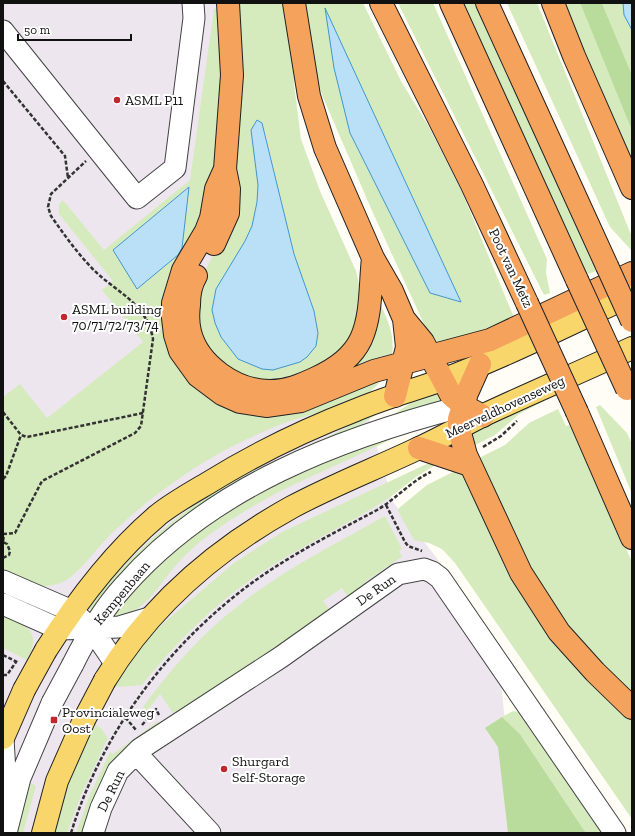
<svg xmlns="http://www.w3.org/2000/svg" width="635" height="836" font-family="'Zilla Slab',serif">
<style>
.industrial{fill:#eee6ef}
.green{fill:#d5ebbd;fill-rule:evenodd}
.forest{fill:#b9dc9c}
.water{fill:#b9e0f7;stroke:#3f96cf}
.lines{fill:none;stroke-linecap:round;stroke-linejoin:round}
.minor-casing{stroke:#444;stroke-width:23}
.major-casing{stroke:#222;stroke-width:24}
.highway-casing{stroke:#222;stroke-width:24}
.path{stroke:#333;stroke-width:2.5;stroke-dasharray:4 2;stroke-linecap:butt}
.minor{stroke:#fff;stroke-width:21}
.major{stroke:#f9d66b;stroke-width:22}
.highway{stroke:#f5a25d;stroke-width:22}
.minor-bridge-casing{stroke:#444;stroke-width:23;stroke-linecap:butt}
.major-bridge-casing{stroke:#222;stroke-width:24;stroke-linecap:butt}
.highway-bridge-casing{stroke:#222;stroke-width:24;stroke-linecap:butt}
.minor-bridge{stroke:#fff;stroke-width:21}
.major-bridge{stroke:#f9d66b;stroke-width:22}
.highway-bridge{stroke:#f5a25d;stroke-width:22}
.poi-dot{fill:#c4262e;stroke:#fff;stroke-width:1.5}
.labels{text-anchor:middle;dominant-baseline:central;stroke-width:4;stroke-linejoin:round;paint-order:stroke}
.poi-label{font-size:14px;fill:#111;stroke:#fff;text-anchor:start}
.street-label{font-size:14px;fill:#111;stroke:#fff}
</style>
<rect width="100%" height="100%" fill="#fffdf5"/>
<path class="industrial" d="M3,3H270L329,282L393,502L436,557L497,646L517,833H3Z"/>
<path class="green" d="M237,3H287L293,46L294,84L301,139L320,191L356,271L362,297L359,323L339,357L277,385L220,368L195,328L200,280L217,248ZM265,131L294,254L314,311L318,333L238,359L221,337L215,323L216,289L245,241L252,226L257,202L258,185L255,161Z
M299,3H363L401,81L429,127L462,192L515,320L435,348L373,213L322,95L312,61ZM325,10L461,302L430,293L397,224Z
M398,3H433L547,259L546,273L550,293L544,295Z
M463,3H477L598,270L586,275Z
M507,3H537L632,237V251L610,227Z
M562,3H580L632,131V164Z
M602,3H623L624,15L632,30V75Z
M220,8L223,39L215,164L195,241L197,383L384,377C363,407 323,410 290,421C270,428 249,438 229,448C186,471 147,500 112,533C96,549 83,569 65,581C43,592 25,583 3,575V397L20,384L47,418L143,342L102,290L113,281L59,214V204L63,200L104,250L190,180L214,9ZM188,187L182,248L178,255L137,289L114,250Z
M216,217H220C211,249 184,271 181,305C180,320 185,336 191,349C206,382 245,402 281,396C293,394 304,389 315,384C326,379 337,374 346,366C360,354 370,337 373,319C374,313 372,304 376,299L379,301C389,323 396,336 391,362C377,366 364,370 351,375C331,382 311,393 291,398C256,405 221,395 198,367C183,349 176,325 178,302C182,269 208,247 216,217Z
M435,389L449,404C434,414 419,425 403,433C347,463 287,483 234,518C215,530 195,544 180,561C151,592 154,606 110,621L105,615L193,527L357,439L421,396Z
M551,395L552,397L519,414L495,435L473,446L472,432Z
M600,405L627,433L632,444V494L596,407Z
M380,409L382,410L347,435L261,475L94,613L88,608V606C126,560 168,520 219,489C254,468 292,454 329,436C346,428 363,418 380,409Z
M558,409L566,426L570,425L632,562V695L566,627L528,569L477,459L505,445L529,423Z
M433,461L438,464C416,474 401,491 381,503C344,526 304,545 268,568C219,599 178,640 142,685L119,687L115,685L126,667L152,633L234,563L282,532Z
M459,469L463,473L514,577L632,717V819L455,563L442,549L429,543L414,540L398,511L399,508L427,485Z
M385,516L402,549L399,551L402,556L400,558L365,582L367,586L348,597L342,588L323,601L329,609L328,612L175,716L160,694L147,711L143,707C170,670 201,634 238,606C283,570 335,544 385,516Z
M3,615C28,626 42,632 27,660L3,648Z
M513,711L519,712L603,833H586L520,734L502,717Z
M157,722L160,726L120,754L84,833H76L90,794L110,752L113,754Z
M94,724L101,728L108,738L81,795L67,833H53L65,790Z
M27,781L36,786L23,833H14Z"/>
<path class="forest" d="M580,3H602L632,75V131Z
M502,717L520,734L586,833H508L498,747L485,728Z"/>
<path class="water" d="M623,3H632V30L624,15Z
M325,8L461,302L430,293L350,133L334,68Z
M257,120L262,123L294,254L314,311L318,333L316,346L307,357L300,362L273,370L262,369L238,359L221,337L215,323L212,310L216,289L245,241L252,226L257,202L258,185L251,130Z
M189,187L182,248L178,255L137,289L113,250Z"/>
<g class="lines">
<g class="minor-casing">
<path id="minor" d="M3,31L137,198L175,168L194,18L193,3
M3,581L72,611L92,629L115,663
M3,604L59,629L119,627L149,618
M73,664C87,636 103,609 124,586C211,487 339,438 464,406
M3,738L7,807
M136,753L210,833
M6,833L20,778L52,703
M93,833L101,808L118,771L140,749L281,657L398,574L424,569L432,572L440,578L615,833"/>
</g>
<g class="major-casing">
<path id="major" d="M46,650C77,601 113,553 158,515C173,503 191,493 208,483C255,454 304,430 356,410C384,398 414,390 442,380C507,356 569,324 632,295
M105,680C150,606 216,549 292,507C333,485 377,468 419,448C441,438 462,426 484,415C533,392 583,371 632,348
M3,738L24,690
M43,833L57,781L84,720"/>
</g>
<g class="highway-casing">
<path id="highway" d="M294,3L309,96L325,148L373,258L392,291L404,319L407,347L395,396
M381,3L472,185L527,303
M451,3L577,280
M487,3L607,266
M553,3L574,56L632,188
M225,169L216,189L211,218L206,231L183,270L173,303V318L175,335L180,351L198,376L222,394L240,402L266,406L301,401L374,371L490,340L632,273
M214,244L228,213L229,189L225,169L232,75L228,3
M196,276C191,284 189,295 189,305C188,313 188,324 190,332C198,365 236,391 270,391C287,391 301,385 316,378C334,370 352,358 361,339C372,315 370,284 373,258
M404,319L423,342L451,395L464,406L483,416
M480,364L467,393L459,419V429L466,455L521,573L559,632L595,672L632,708
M577,412L632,538
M419,448L470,465"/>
</g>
<path class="path" d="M3,81L65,156L68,178
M133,332L148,320
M3,412L21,435L27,437L143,413
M483,447L501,436L517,421
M3,479L6,476L21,435
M386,505L405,542L408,546L422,551
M3,534L15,533L42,481L135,433L141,426L153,339C146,300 113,292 89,265C75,250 63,233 51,216L48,207L51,194L86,161
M3,558L9,555L10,551L7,544L3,542L4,534
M3,655L19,663
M3,675H7L16,662
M110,708L125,717L136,730
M142,725L156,709L159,715
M71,833C101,735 164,650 245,588C286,557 332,534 377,510C396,499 411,481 431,472"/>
<use href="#minor" class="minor"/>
<use href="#major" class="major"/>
<use href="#highway" class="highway"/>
<g class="minor-bridge-casing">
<path id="minor-bridge" d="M52,703L73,664"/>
</g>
<g class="major-bridge-casing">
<path id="major-bridge" d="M24,690L46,650
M84,720L105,680"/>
</g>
<g class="highway-bridge-casing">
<path id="highway-bridge" d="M607,266L632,321
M577,280L627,389
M527,303L577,412"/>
</g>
<use href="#minor-bridge" class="minor-bridge"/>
<use href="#major-bridge" class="major-bridge"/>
<use href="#highway-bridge" class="highway-bridge"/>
</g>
<g class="poi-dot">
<circle cx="117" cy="100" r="4"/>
<circle cx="64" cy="317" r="4"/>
<rect x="50" y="716" width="8" height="8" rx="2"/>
<circle cx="224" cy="769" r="4"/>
</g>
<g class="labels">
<g class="poi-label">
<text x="125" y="100">ASML P11</text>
<text x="72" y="309">ASML building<tspan x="72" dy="16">70/71/72/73/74</tspan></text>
<text x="62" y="712">Provincialeweg<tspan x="62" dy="16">Oost</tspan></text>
<text x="232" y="761">Shurgard<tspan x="232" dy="16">Self-Storage</tspan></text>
</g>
<g class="street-label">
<text transform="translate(511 268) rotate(65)">Poot van Metz</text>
<text transform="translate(505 407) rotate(-25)">Meerveldhovenseweg</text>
<text transform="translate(376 590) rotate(-35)">De Run</text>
<text transform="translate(122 593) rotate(-50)">Kempenbaan</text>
<text transform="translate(111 791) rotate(-64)">De Run</text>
</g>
</g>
<rect width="635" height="836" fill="none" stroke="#111111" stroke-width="8"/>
<path d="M18 34v6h113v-6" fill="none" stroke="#111111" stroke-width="2"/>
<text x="24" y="34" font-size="12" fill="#111111" stroke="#ffffff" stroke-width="3" paint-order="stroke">50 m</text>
</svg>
